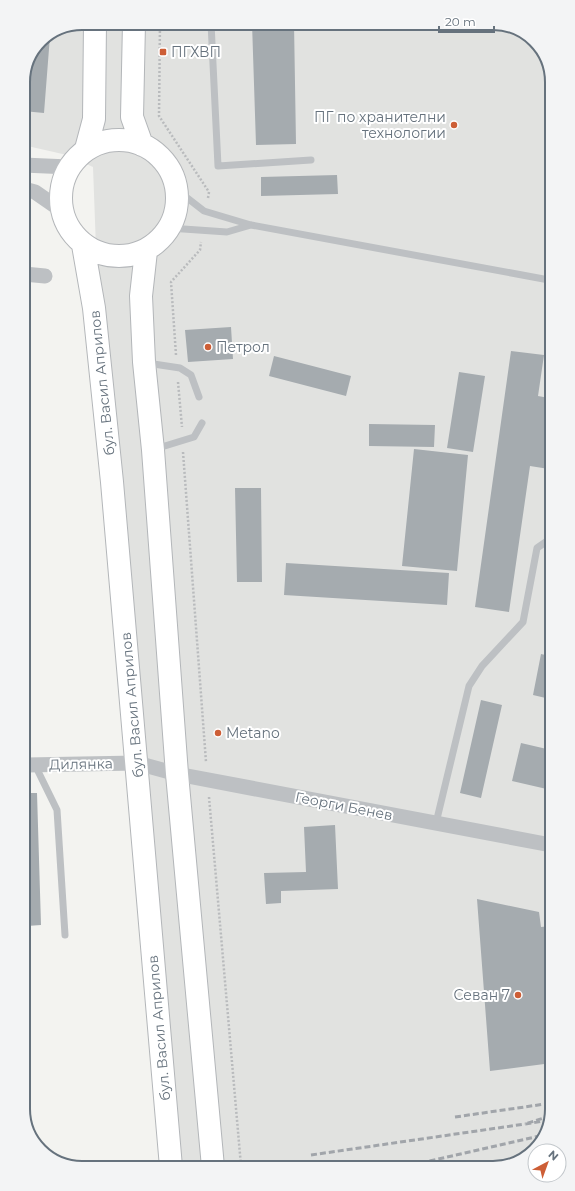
<svg xmlns="http://www.w3.org/2000/svg" width="575" height="1191" font-family="Montserrat,sans-serif">
<style>
.built{fill:#e1e2e0}
.building{fill:#a5abaf}
.lines{fill:none;stroke-linecap:round;stroke-linejoin:round}
.primary-casing{stroke:#b3b6b9;stroke-width:24}
.path{stroke:#b9bbbd;stroke-width:2.5;stroke-dasharray:2 2;stroke-linecap:butt}
.lane{stroke:#bdc0c3;stroke-width:7}
.street{stroke:#bdc0c3;stroke-width:15}
.primary{stroke:#fff;stroke-width:22}
.rail{stroke:#a1a5aa;stroke-width:3;stroke-dasharray:6 3;stroke-linecap:butt}
.poi-dot{fill:#cd5e36;stroke:#fff;stroke-width:1.5}
.labels{text-anchor:middle;dominant-baseline:central;stroke-width:4;stroke-linejoin:round;paint-order:stroke}
.poi-label{font-size:14px;fill:#66727d;stroke:#fff;text-anchor:start}
.street-label{font-size:14px;fill:#66727d;stroke:#fff}
.rim{fill:none;stroke:#66727d;stroke-width:2}
</style>
<rect width="100%" height="100%" fill="#f3f3f0"/>
<path class="built" d="M82,23H498L529,35L548,59L552,1110L542,1142L516,1164L163,1167L104,464L93,167L67,155L23,145V78L40,40Z"/>
<path class="building" d="M252,23H294L296,144L256,145Z
M50,36L44,113L23,111L24,77L40,40Z
M337,175L338,194L261,196V177Z
M231,327L233,359L188,362L185,330Z
M511,351L544,355L538,396L549,398V469L530,466L509,612L475,607Z
M274,356L351,376L346,396L269,376Z
M459,372L485,376L473,452L447,448Z
M369,424L435,425L434,447L369,446Z
M414,449L468,455L457,571L402,566Z
M235,488H261L262,582H237Z
M286,563L449,573L447,605L284,595Z
M541,654L550,656V699L533,695Z
M481,700L502,705L481,798L460,793Z
M521,743L551,750V790L512,781Z
M26,793H37L41,925L27,926Z
M335,825L338,889L281,891V903L266,904L264,873L306,872L304,827Z
M477,899L539,912L541,927L551,926L552,1063L490,1071Z"/>
<g class="lines">
<g class="primary-casing">
<path id="primary" d="M134,23L132,117L142,145
M61 198a58 58 0 1 1 116 0a58 58 0 1 1-116 0Z
M86,149L94,119L95,23
M83,245L94,308L112,482L171,1167
M146,251L141,296L144,362L153,450L177,774L213,1167"/>
</g>
<path class="path" d="M160,23L159,116L209,192L208,198
M176,355L171,282L200,250L201,242
M178,382L182,427
M183,452L206,762
M209,797L241,1166"/>
<path class="lane" d="M211,23L218,166L311,160
M177,190L204,211L251,225L549,280
M169,228L227,232L251,225
M147,363L180,368L191,375L199,397
M155,449L194,437L202,423
M35,765L57,810L65,935
M436,823L469,686L482,666L523,622L537,548L550,539"/>
<path class="street" d="M23,165L69,167
M24,189L35,192L61,210
M24,274L45,276
M26,765L137,763L177,774L551,845"/>
<use href="#primary" class="primary"/>
<path class="rail" d="M455,1117L552,1103
M549,1120L525,1124L550,1116
M311,1155L525,1124
M412,1165L544,1135"/>
</g>
<g class="poi-dot">
<rect x="159" y="48" width="8" height="8" rx="2"/>
<circle cx="454" cy="125" r="4"/>
<circle cx="208" cy="347" r="4"/>
<circle cx="218" cy="733" r="4"/>
<circle cx="518" cy="995" r="4"/>
</g>
<g class="labels">
<g class="poi-label">
<text x="171" y="52">ПГХВП</text>
<text x="446" y="117" text-anchor="end">ПГ по хранителни<tspan x="446" dy="16">технологии</tspan></text>
<text x="216" y="347">Петрол</text>
<text x="226" y="733">Metano</text>
<text x="510" y="995" text-anchor="end">Севан 7</text>
</g>
<g class="street-label">
<text transform="translate(102 383) rotate(-96)">бул. Васил Априлов</text>
<text transform="translate(132 705) rotate(-95)">бул. Васил Априлов</text>
<text transform="translate(81 764) rotate(-1)">Дилянка</text>
<text transform="translate(344 806) rotate(11)">Георги Бенев</text>
<text transform="translate(159 1028) rotate(-95)">бул. Васил Априлов</text>
</g>
</g>
<path d="M0 0H575V1191H0ZM82 30H493A52 52 0 0 1 545 82V1109A52 52 0 0 1 493 1161H82A52 52 0 0 1 30 1109V82A52 52 0 0 1 82 30Z" fill="#f3f4f5" fill-rule="evenodd"/>
<path class="rim" d="M82 30H493A52 52 0 0 1 545 82V1109A52 52 0 0 1 493 1161H82A52 52 0 0 1 30 1109V82A52 52 0 0 1 82 30Z"/>
<g transform="translate(547 1163) rotate(41)"><circle r="19" fill="#ffffff" stroke="#c2c7cb"/>
<path d="M0-3L7 15L0 10L-7 15Z" fill="#cd5e36"/>
<text y="-6" font-size="11" font-weight="bold" text-anchor="middle" fill="#66727d">N</text>
</g>
<path d="M439 26v6h55v-6" fill="none" stroke="#66727d" stroke-width="2"/>
<text x="445" y="26" font-size="12" fill="#66727d" stroke="#ffffff" stroke-width="3" paint-order="stroke">20 m</text>
</svg>
